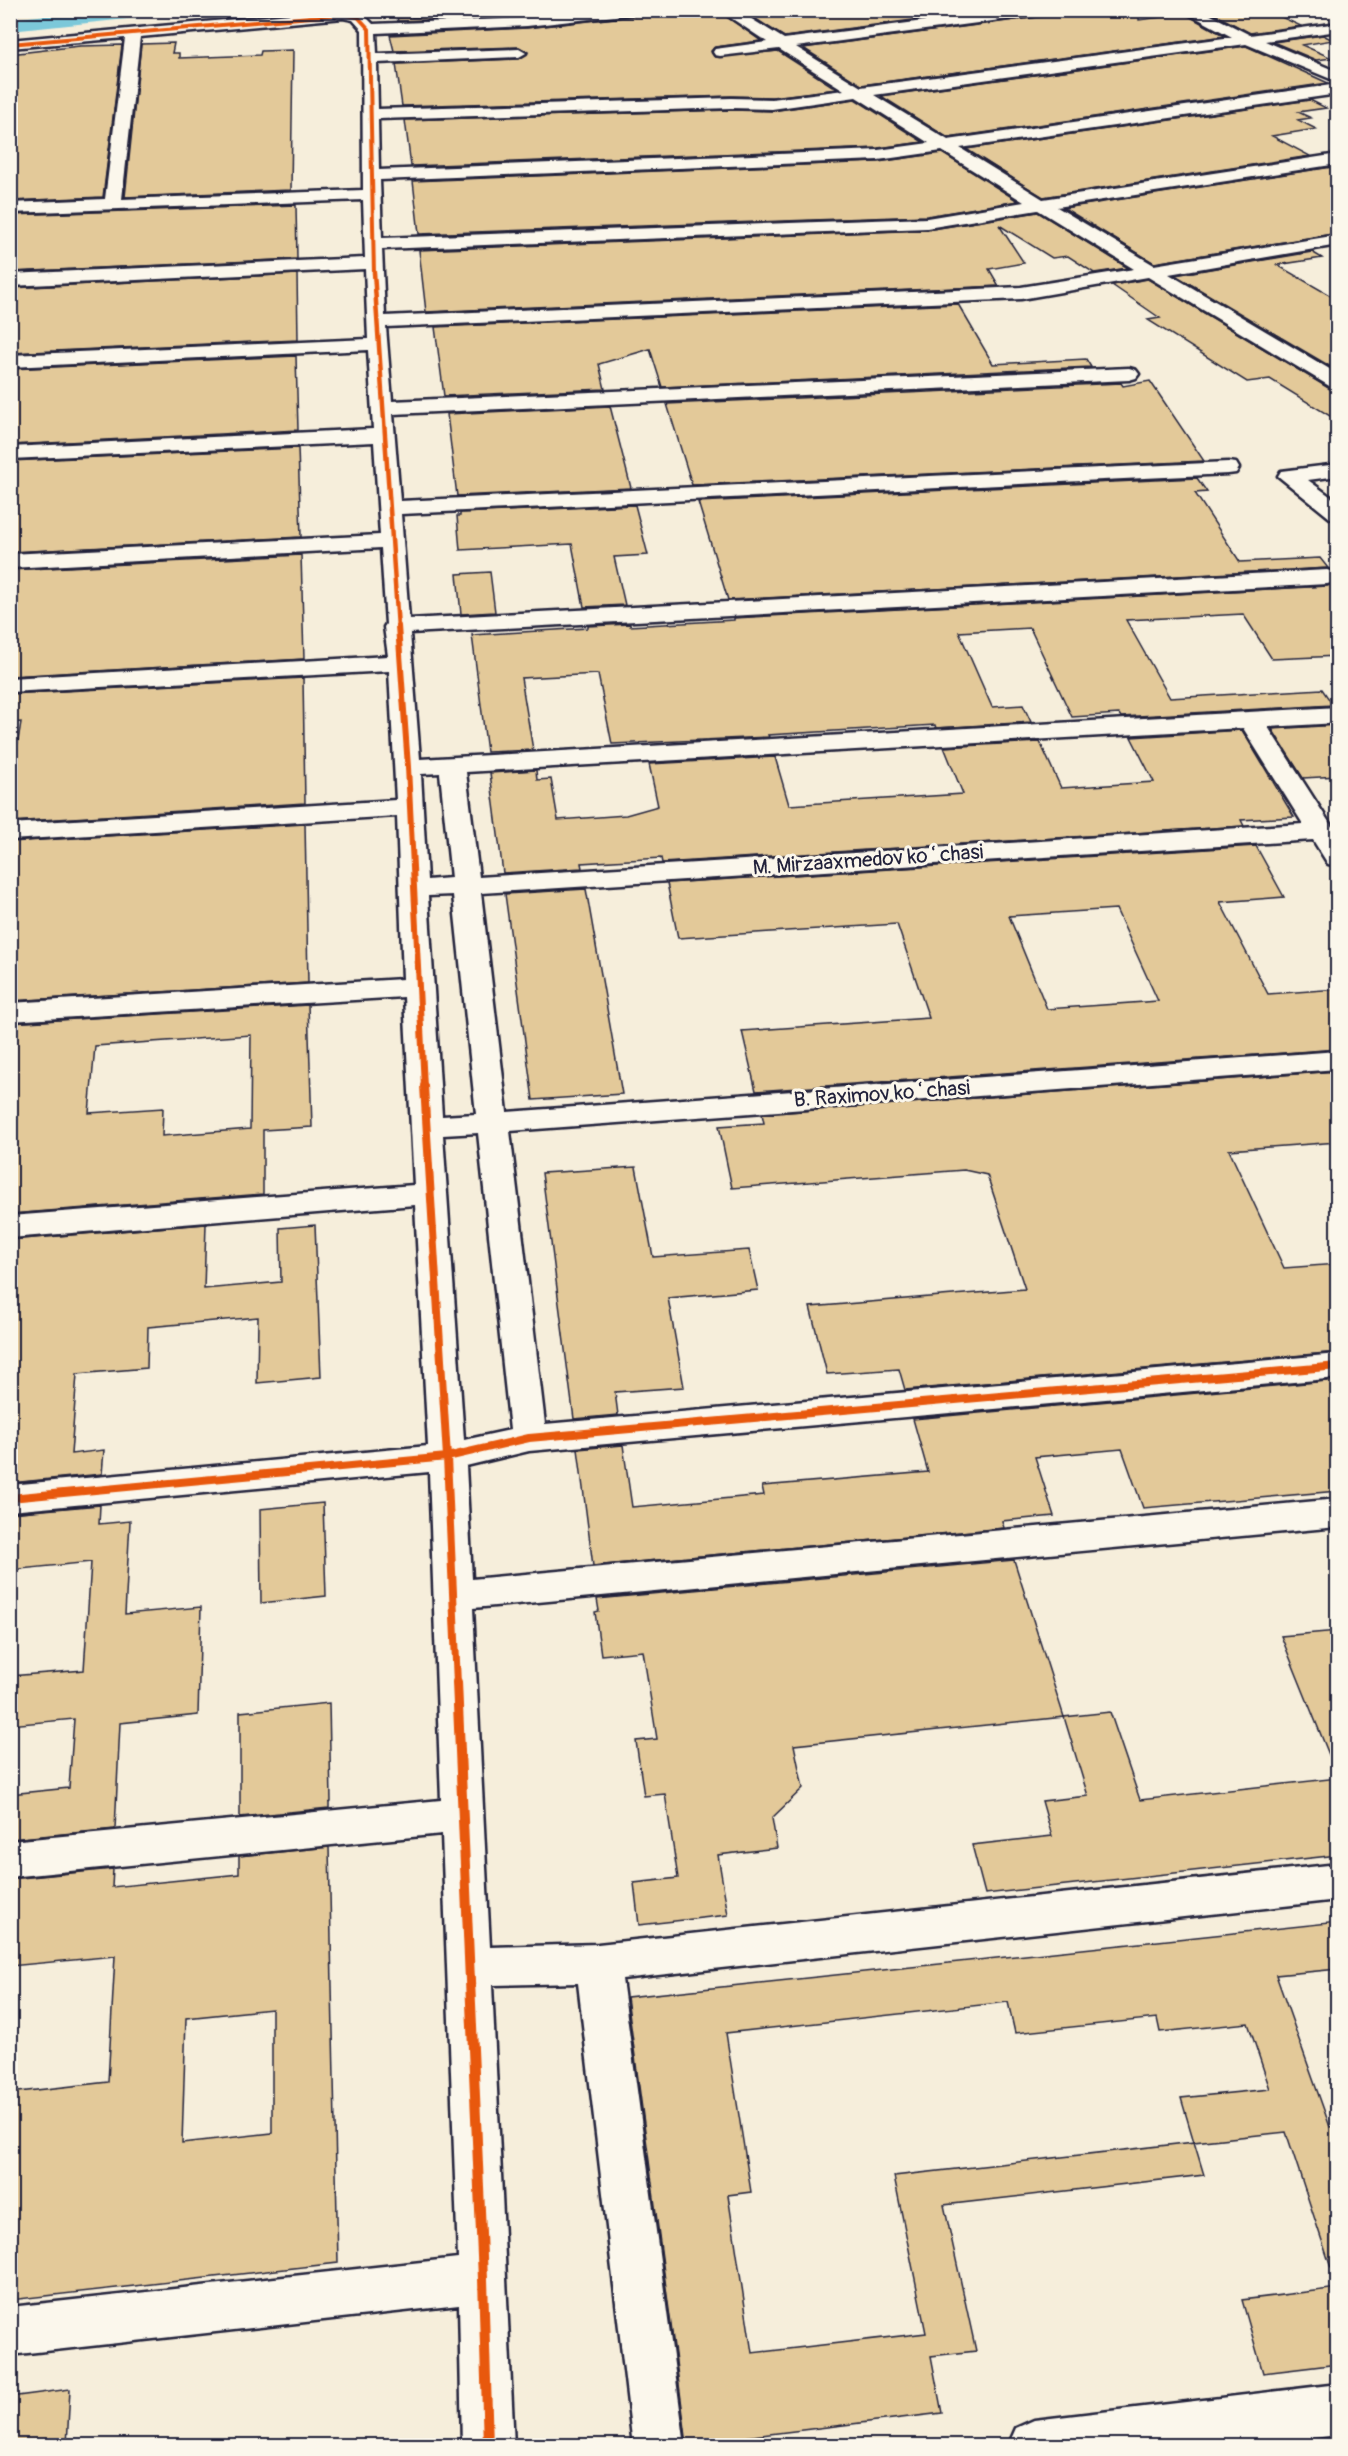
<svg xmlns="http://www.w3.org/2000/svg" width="1348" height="2456" font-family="Pangolin,sans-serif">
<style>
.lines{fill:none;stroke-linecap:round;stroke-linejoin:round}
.canal{fill:#7bc8d9;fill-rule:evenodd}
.building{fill:#e3c999;stroke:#22223b;stroke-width:1.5;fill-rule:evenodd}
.minor-casing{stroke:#22223b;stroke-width:5}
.minor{fill:#fbf7ec;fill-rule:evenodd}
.cycleway-far4-casing{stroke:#fbf7ec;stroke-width:5}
.cycleway-far3-casing{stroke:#fbf7ec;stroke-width:7}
.cycleway-far2-casing{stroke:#fbf7ec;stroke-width:9}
.cycleway-far1-casing{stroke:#fbf7ec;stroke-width:12}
.cycleway-casing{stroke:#fbf7ec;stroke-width:14}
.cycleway-far4{stroke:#e8590c;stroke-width:4}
.cycleway-far3{stroke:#e8590c;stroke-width:4.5}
.cycleway-far2{stroke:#e8590c;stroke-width:6}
.cycleway-far1{stroke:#e8590c;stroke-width:8}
.cycleway{stroke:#e8590c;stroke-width:10}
.labels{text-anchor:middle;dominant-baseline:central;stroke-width:6;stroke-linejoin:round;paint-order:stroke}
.street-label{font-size:21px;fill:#22223b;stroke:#fbf7ec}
</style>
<rect width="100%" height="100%" fill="#f6eedb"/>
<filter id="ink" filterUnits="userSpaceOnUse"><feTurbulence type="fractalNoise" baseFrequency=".0167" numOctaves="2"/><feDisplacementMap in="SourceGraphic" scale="12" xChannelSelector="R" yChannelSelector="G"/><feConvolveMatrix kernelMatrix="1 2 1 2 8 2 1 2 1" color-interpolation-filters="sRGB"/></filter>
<g filter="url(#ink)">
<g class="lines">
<path class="canal" d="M94,10H165L163,14L156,16L10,31V19Z"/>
</g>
<path class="building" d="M442,10H569L527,16L398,21L397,18L444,16Z
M642,10H717L761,41L715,47L711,51L715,57L778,51L837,89L772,97L731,96L402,106L396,64L519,59L528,52L519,47L394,51L390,35L527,28L633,16Z
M742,10H988L784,37Z
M1055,10H1139V20L1185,14L1225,36L861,85L803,48L1046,16Z
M1215,10H1266L1301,26L1250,33L1209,11Z
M1323,35L1333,40L1302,45L1332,58L1316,60L1273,42Z
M174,43L172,53H179V58L260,55L261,51L293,50L291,190L125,197L141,44Z
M122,45L103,197L10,201V54L80,46Z
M1246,46L1328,83L948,138L881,96Z
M855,99L923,142L878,148L411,166L405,120L731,110L772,111Z
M1310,100L1326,108L1298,112L1311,118L1298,120L1316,129L1272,136L1310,156L1043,197L966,149Z
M942,153L1018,201L927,216L419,234L413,181L878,162Z
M1332,167L1338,170V233L1154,263L1064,208Z
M296,205L297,259L10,272V215Z
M1038,212L1128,268L1094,273L1068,256L1052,258L999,225L1024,263L989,269L999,286L426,312L419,250L927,230Z
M1312,252L1322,258L1277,265L1338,300V371L1175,275Z
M297,274L298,340L10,353V288Z
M1148,279L1330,389L1338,391V421L1270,379L1247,382L1148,320L1160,318L1112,285Z
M958,304L993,364L1086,359L1091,367L662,387L650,349L599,364L605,389L444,396L435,327Z
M296,356L298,430L10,445V369Z
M1150,381L1204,461L692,485L667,404L1121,383L1123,386Z
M610,406L631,488L457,496L447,414Z
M298,448L301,537L10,552V461Z
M1197,478L1207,492L1195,493L1240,562L1320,558L1328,568L728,600L698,502Z
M635,505L648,555L614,557L625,605L584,607L572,544L460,550L457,516H460V513Z
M301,555L304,659L10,676V570Z
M490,572L495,612L461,614L457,574Z
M1338,582V656L1272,659L1243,614L1126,620L1170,698L1322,689L1333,705L1121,717L1119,714L1072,717L1030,628L959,632L992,707L1023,705L1031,722L936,728L935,725L768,735L769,737L612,744L598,674L521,678L533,750L487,752L472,635L588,628V626L630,624V626L734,620V618L1327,586Z
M303,678L305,803L10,822V790L21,722L10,723V694Z
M1338,725V776L1303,778L1272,729Z
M1242,730L1294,817L1241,820L1244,826L662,863L661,858L581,863L582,868L503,873L490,773L536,770L537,780L551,779L558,820L626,815L658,806L649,764L775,757L789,805L963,794L944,747L1040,742L1061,788L1154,782L1131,737Z
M305,824L308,983L10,1001V842Z
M1256,846L1284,897L1220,902L1268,994L1338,989V1049L756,1091L742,1031L929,1018L897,924L678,938L667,883ZM1116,909L1158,1001L1047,1009L1009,916Z
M586,889L622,1094L533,1100L505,894Z
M308,1005L312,1127L263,1130V1194L10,1214V1023ZM251,1035L250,1129L162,1136L163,1108L89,1113L95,1046Z
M1338,1071V1142L1229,1150L1284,1268L1338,1264V1352L905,1390L899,1369L827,1374L810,1307L1025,1289L987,1175L964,1170L732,1188L719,1126L764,1123L762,1114Z
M636,1167L653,1257L749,1250L758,1290L668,1298L684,1387L615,1392L618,1415L574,1419L542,1173Z
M206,1224L204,1289L281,1282L280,1228L315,1225L321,1377L257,1383L258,1317L148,1327L147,1368L77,1374L71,1454L104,1450L102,1474L10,1483V1240Z
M1338,1380V1491L1143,1508L1122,1449L1035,1457L1054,1516L1002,1521L1004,1528L593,1566L578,1449L623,1445L632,1507L764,1495L762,1486L928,1472L913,1419Z
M323,1503L326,1596L261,1603L260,1509Z
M100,1505L99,1524L130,1521L125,1614L201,1607L198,1715L120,1723L115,1829L10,1839V1794L69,1788L74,1719L10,1725V1676L84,1670L91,1562L10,1570V1513Z
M1014,1560L1064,1717L794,1745L803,1788L772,1818L777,1848L718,1855L728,1915L639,1925L634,1883L678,1878L665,1794L644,1796L636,1741L657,1739L643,1651L601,1655L595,1612L599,1611L597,1599Z
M1338,1631V1772H1336L1281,1636Z
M329,1703L331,1802L329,1803V1808L240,1817V1712Z
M1110,1712L1140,1800L1338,1778V1855L985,1894L972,1845L1052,1836L1042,1801L1088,1796L1064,1717Z
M329,1847L338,2263L10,2300V2093L108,2082L115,1956L10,1966V1879L113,1869L112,1887L239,1874V1856ZM272,2009V2133L182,2143L186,2018Z
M1338,1922V1969L1276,1975L1330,2127L1338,2126V2267L1331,2268L1286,2132L1194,2142L1204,2175L944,2205L976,2351L931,2356L942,2413L687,2444L627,1997ZM1008,2002L1015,2033L1157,2018L1160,2032L1248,2023L1270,2089L1181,2098L1194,2142L894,2176L926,2333L752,2353L728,2195L751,2192L726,2033Z
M1338,2288V2364L1263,2373L1242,2300Z
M70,2389L67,2445H10V2397Z"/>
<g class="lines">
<g class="minor-casing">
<path id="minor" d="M10,10H23L10,15Z
M334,10L363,14L373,24L527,18L591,10H640L633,14L527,26L376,33L377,54L519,49L526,53L519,57L377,63L378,109L731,98L772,99L844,90L779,49L720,56L715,55L713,52L715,49L767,42L719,10H737L784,39L1009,10H1053L1046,14L796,47L861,87L1232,37L1182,10H1201L1250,35L1331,24L1338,27L1336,31L1331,32L1265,41L1338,72V82L1246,44L874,95L948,140L1338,84V94L960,148L1043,199L1338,154V164L1057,207L1154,265L1338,235V245L1169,274L1338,374V389L1331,387L1148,277L1021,299L386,327L392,401L1129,368L1136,370L1139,374L1136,378L1129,380L393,414L400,501L1228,462L1236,463L1239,468L1236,473L1228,474L401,514L409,619L1327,570L1335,572L1338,576L1335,582L1327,584L410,633L420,759L1338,707V723L1268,727L1338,836V866L1328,864L1313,840L481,893L507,1112L1338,1051V1069L510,1131L545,1424L1338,1354V1378L529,1451L466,1466L472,1579L1338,1499V1527L473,1608L490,1947L598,1944L1338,1864V1900L622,1979L685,2446H633L578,1983L492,1985L514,2446H462L459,2305L10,2355V2307L458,2258L442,1834L10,1877V1841L441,1800L429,1472L10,1511V1485L428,1446L415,1205L10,1238V1216L414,1185L404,997L10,1021V1003L403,979L397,816L10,840V824L396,800L389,671L10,692V678L388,656L384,627L386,624L381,548L10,568V554L380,535L374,442L10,459V447L373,429L368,350L10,367V355L368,339L365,269L10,286V274L365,258L363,200L10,213V203L105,199L125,38L10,48V40ZM343,18L353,20L362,30L363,190L122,199L140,37ZM856,97L929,143L878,150L379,170L378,119L731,108L772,109ZM942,151L1024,202L927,218L382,238L380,180L878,160ZM1038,210L1134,269L1021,287L385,316L382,249L927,228ZM1243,728L1303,824L479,877L466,772ZM440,773L451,878L427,880L421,774ZM453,895L476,1114L442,1116L428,896ZM478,1133L510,1430L464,1440L443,1135Z
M1338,464V476L1308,480L1338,502V519L1330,518L1278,476L1281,471L1289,470Z
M1338,2384V2435L1248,2446H1008L1016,2428L1034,2420Z"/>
</g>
<use href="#minor" class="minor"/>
<g class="cycleway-far4-casing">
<path id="cycleway-far4" d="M10,44L343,14L358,17L369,29L374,274"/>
</g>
<g class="cycleway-far3-casing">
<path id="cycleway-far3" d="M374,272L398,628"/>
</g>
<g class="cycleway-far2-casing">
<path id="cycleway-far2" d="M398,626L408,767L424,1087"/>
</g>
<g class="cycleway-far1-casing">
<path id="cycleway-far1" d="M424,1086L447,1457L457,1684
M10,1498L447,1457L529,1438L1338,1366"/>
</g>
<g class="cycleway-casing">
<path id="cycleway" d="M457,1682L483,2279L488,2446"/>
</g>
<use href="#cycleway-far4" class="cycleway-far4"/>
<use href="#cycleway-far3" class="cycleway-far3"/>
<use href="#cycleway-far2" class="cycleway-far2"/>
<use href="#cycleway-far1" class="cycleway-far1"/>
<use href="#cycleway" class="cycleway"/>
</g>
</g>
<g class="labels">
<g class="street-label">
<text transform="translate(868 860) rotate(-4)">M. Mirzaaxmedov koʻchasi</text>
<text transform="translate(882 1094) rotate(-4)">B. Raximov koʻchasi</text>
</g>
</g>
<rect width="1348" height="2456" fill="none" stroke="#fbf7ec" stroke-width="36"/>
<rect x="18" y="18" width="1312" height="2420" fill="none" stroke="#22223b" stroke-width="2" filter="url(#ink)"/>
</svg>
